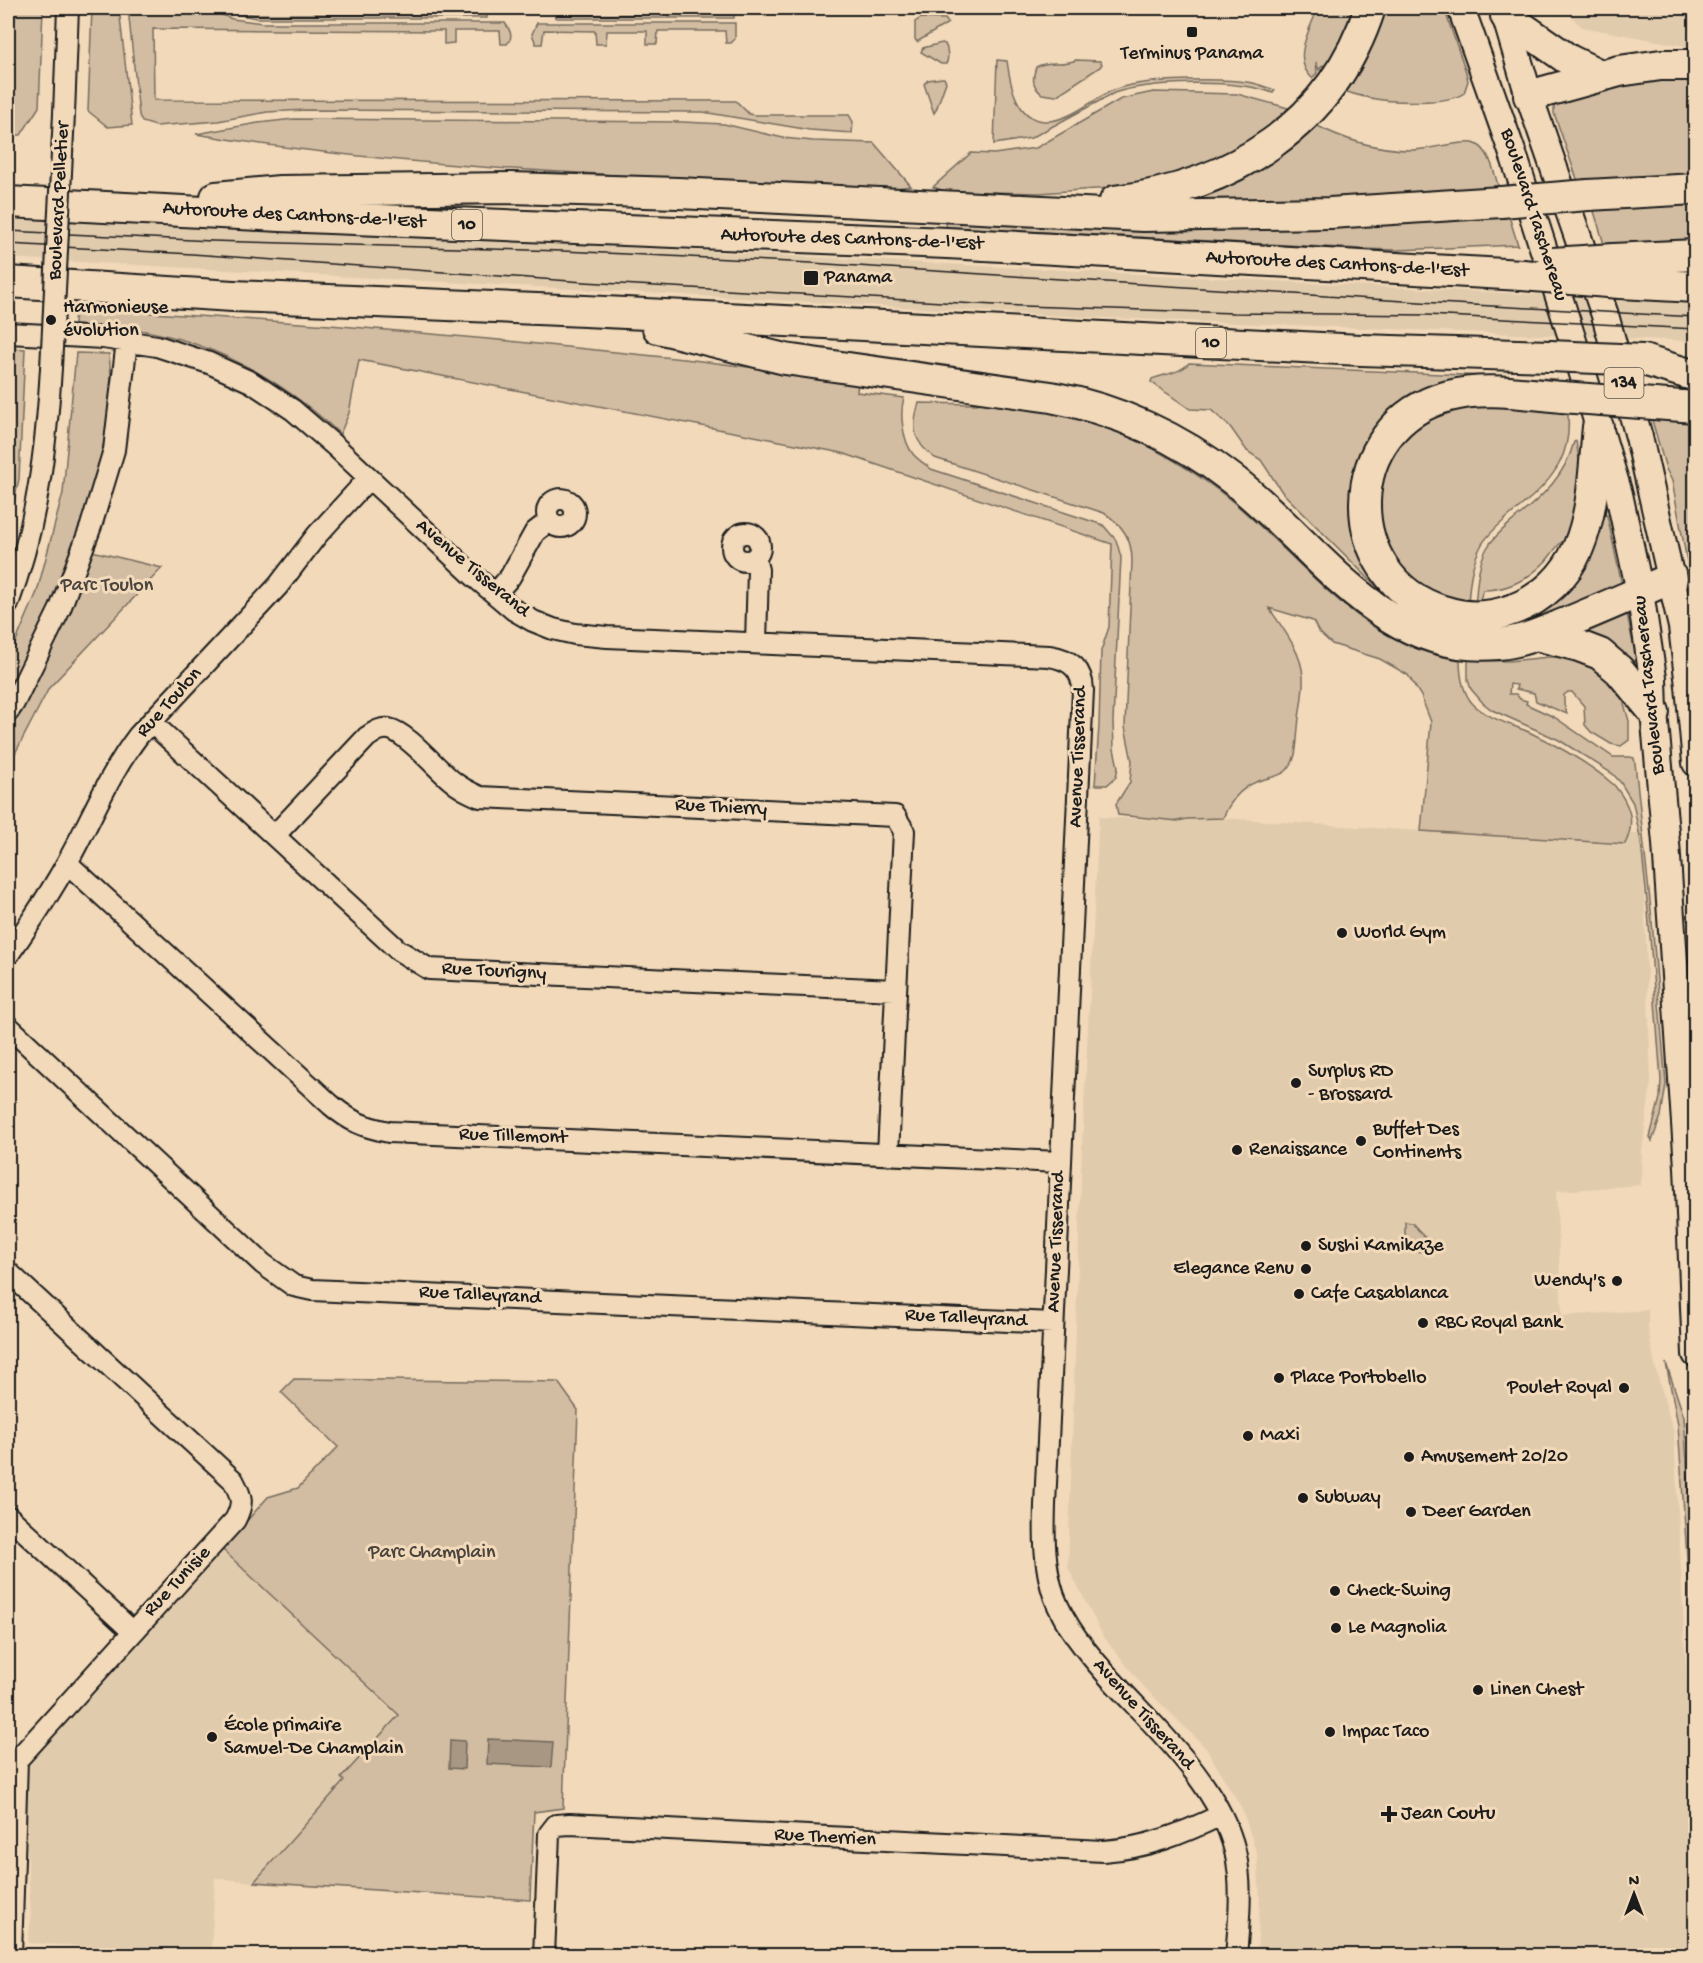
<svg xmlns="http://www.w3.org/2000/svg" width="1703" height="1963" font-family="'Gochi Hand',sans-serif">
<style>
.built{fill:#e1cbad}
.green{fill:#d2bda2;stroke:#776c5f;stroke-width:1.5;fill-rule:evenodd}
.water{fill:#a89883;stroke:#70665a;stroke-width:1.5}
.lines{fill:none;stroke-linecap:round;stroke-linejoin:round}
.minor-casing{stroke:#1c1c1c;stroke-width:24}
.major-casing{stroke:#1c1c1c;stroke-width:30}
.highway-casing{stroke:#1c1c1c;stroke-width:34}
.minor{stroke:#f1d9b9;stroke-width:20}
.major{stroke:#f1d9b9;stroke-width:26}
.highway{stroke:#f1d9b9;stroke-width:30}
.tram{stroke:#1c1c1c;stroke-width:1.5}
.minor-bridge-casing{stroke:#1c1c1c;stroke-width:24;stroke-linecap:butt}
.highway-bridge-casing{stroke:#1c1c1c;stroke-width:34;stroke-linecap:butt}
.minor-bridge{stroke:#f1d9b9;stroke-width:20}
.highway-bridge{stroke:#f1d9b9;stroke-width:30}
.poi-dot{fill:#1c1c1c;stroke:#f1d9b9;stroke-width:2}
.labels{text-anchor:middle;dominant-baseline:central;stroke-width:6;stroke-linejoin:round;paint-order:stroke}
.shield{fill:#f1d9b9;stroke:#5c554b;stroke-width:1.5}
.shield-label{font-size:18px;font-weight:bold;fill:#1c1c1c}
.poi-label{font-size:20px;fill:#1c1c1c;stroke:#f1d9b9;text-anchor:start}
.street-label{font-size:20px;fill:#1c1c1c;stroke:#f1d9b9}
.park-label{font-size:20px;fill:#4a443e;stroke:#f1d9b9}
</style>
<rect width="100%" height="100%" fill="#f1d9b9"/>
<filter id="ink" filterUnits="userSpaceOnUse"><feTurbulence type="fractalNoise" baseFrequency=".0167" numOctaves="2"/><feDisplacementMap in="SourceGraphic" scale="12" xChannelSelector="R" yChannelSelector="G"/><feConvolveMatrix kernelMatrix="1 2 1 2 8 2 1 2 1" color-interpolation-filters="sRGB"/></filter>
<g filter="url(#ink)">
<path class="built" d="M1562,8H1695V48L1582,27Z
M8,220L292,230L1695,303V341L1084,317L8,258Z
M1099,815L1101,817L1178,821L1187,819L1223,818L1421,831L1642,834L1651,1082L1642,1151L1641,1185L1556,1191L1562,1316L1648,1310V1328L1655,1366L1674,1434L1695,1845V1955H1257L1260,1898L1257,1854L1242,1809L1206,1748L1144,1687L1103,1636L1068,1567L1082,1146Z
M222,1549L401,1717L254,1882L215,1878L211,1953L28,1943L31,1919L22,1757Z"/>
<path class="green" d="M8,8H43L39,107L21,135H8Z
M92,8H119L132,125L108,127L88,111Z
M128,8H205L232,19L263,23H505C510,30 514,37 507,44H501L500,31H454V43L444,44V31L153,29L154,100L736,101L749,114L754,115H849L853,122L852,133L810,130L703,112L306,110L267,112L218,121L156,126L142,122L139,115Z
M216,8H226L252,14L487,15V18H256L231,13Z
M1318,8H1358L1327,68L1323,65L1319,70L1316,62L1317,73L1312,78C1291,59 1310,29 1318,8Z
M1378,8H1444L1466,72L1468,81L1464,93C1449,105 1389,102 1370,98C1360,96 1349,93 1339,89Z
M734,14V18H556L555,15Z
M921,18L945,19L948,23L917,42L915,39V22Z
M537,23H735V39L731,43H726L725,31H658L657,44H647V31H607L606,44H596L595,31L544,30L542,44H536L532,34Z
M942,43L945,44C948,49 949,59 946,64H941L921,52L923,48Z
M997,60L1007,61C1010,83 1016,120 1045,121C1068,122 1092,100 1111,91C1139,78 1222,78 1253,83C1260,85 1268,88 1275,90L1273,93C1237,79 1151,81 1114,93L1031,138L994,144Z
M1076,60L1100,61L1102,64L1100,67L1056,96L1042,94C1032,86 1032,79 1036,67C1049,60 1063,66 1076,60Z
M1695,75V177H1631L1578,182L1554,113V104L1603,87Z
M942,78H944L946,82L936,110L934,113L924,84L928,80Z
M1153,92L1237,94L1288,108L1286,111L1291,113L1276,125L1200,169L1124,187L1039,193L945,191L933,187L971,153L994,154L1036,148L1121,99Z
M294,119L682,122L724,124L783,138L813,141L874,143L911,186L896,188C662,176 428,173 196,134L258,123Z
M1310,122C1341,139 1377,150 1412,150C1427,150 1466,139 1476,144C1491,151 1494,174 1499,188L1401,195L1182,205L1191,193Z
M1695,199V242L1604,244L1593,208Z
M1508,213L1518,245L1397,250L1361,249L946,227L947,221Z
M79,308L330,325L499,340L693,360L858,381L857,392L904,398C899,414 903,441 913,454C918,460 925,464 931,469L1103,525L1116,540L1121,557L1113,721L1114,749L1118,767L1116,777L1107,785H1095L1099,726L1101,651L1109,627L1112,544L842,453L359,360L349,413L340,434C282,380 214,341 134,329C115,326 94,326 74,325L75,309Z
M8,348L25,349L19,479L8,529Z
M76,353L109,354L111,375L108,421L94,492L43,630L8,690V660L37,592L63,493Z
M1189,363L1557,379L1560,390L1479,383L1367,449L1392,592L1389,596L1373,583L1282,492L1261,460L1247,451L1231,428L1219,417L1211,410L1190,409L1151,382L1152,379C1164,374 1181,373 1189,363Z
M993,401C1011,404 1029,406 1047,410C1105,422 1163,450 1211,485C1294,544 1352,646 1460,660C1460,676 1462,692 1473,704C1488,719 1513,725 1531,733C1560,747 1590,764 1614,785C1630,804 1636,822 1625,844L1421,831L1431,722L1421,696L1408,675L1380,659L1332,644L1318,631L1313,621L1269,608C1282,627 1302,652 1303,677C1304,694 1299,711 1298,728C1296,743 1298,759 1286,771C1280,776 1272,777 1265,779C1244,784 1231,799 1223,818L1187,819L1178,821L1118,815L1116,804L1130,782L1131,771L1132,761L1125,727L1132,561C1132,539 1123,525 1104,513L935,458C913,442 911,428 919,403L976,404Z
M1458,405L1567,407C1574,452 1555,479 1521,506C1508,517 1492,529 1482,544C1471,564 1469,585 1468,607L1434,598L1384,550L1374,492L1399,436Z
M1650,413L1695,417V596L1692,588L1672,481L1666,469Z
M1576,441L1580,465V497L1571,542L1530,591L1475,607C1477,587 1477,566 1487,548C1494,536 1506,527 1516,518C1543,496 1565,476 1574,442ZM1564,540H1566C1543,581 1524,592 1479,603L1483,590C1508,590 1529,579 1546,561C1552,554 1557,545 1564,540Z
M1598,515H1607L1622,585L1514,628L1512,621Z
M92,551L162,568L49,688L8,767V726L25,703Z
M1623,614H1627L1639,673L1583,639L1584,631Z
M1549,657H1565L1595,664L1621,693L1629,721V740L1621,746L1611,744L1591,732L1585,725L1584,706L1572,692H1568L1564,695V704L1567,714L1536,701L1534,693L1516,689L1517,685L1510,684L1509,694H1516L1520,699L1527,701L1526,704L1554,717L1613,757H1630L1634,758L1635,763L1651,910L1666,1084L1661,1116L1652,1141L1650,1137L1660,1098L1661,1080L1648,911L1641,842L1633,803L1621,783L1613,774L1559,740L1492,710L1483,703L1471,689L1468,680V660L1509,661Z
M1405,1222L1412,1223L1438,1252L1405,1251Z
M1666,1363L1684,1417L1695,1583V1636L1691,1616L1678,1425Z
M294,1379L558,1382L578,1410L563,1808L534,1812L530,1900L254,1882L344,1781L341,1778L399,1715L222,1549L268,1497L298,1488L338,1447L281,1392Z"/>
<path class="water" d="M488,1739L553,1742L551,1767L487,1764Z
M450,1740L465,1741L464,1769L449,1768Z"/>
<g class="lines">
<g class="minor-casing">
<path id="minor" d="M64,114L68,8
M8,333L103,338L157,346L209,363L251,382L293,410L336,447L475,577L514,610L533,621L553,629L575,634L607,637L1049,656C1070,659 1082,669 1083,690L1045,1505C1044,1536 1044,1566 1054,1596C1065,1626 1086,1651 1107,1675C1153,1726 1218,1782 1235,1851C1243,1885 1239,1921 1236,1956
M547 513a14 14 0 1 1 28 0a14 14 0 1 1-28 0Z
M732 547a14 14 0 1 1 28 0a14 14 0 1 1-28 0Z
M755,559L758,570L756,643
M495,594L510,577L535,532L549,521
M8,604C37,525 46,451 51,368
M8,712L14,703L60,609L91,526L114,450L127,341
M151,722L398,950L429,969L895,990
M275,835L367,737C375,732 379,728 389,729C406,732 436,768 451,780C460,788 469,792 480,797L895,816L904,831L888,1154
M67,863L331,1105C351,1122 364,1127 389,1132L1060,1162
M8,955C29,925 50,894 68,861C91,820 109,774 138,736L278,586L317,535L369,478
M8,1026L263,1264L294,1286L312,1290L1053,1323
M8,1272L233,1480C242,1497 244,1503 235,1520L17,1760L11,1956
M8,1516L132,1631
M544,1956L549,1834L556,1825L570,1824L1103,1851C1147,1848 1182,1834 1221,1815"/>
</g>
<g class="major-casing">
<path id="major" d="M1461,8L1515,160L1574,344L1619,494L1640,592L1653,678L1654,712L1666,843L1688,1167L1696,1354
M1503,8L1529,96L1605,315L1639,437L1682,627L1689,686L1696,763"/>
</g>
<g class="highway-casing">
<path id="highway" d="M1506,16L1569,60L1600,75
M1529,96L1619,71L1661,65H1696
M1588,195L1696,189
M216,197L280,191L511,188L678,193L1143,216L1330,213L1501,202
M1115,201C1232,187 1333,124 1370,8
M8,202L280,216L947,243L1522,275
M1613,259L1696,255
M8,282L233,296L585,311L1361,350L1550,356
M1620,283L1696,287
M658,328L785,359L1051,397C1117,409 1180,438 1232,479C1315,542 1380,655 1498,644C1524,642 1548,630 1571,621C1605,607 1639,592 1672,578
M1643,360L1696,376
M1562,397C1525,394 1485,386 1449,396C1339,424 1337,579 1443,611C1467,619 1491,618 1514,609C1543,598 1566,576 1578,548C1594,510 1594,467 1598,427
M1654,404L1696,407
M1536,635L1579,646L1600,654L1619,670L1654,712"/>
</g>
<use href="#minor" class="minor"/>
<use href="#major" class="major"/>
<use href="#highway" class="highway"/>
<path class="tram" d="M8,231L212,241L563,251L811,263L1419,302L1696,317
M8,244L192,254L584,282L995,305L1234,313L1427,315L1696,329"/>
<g class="minor-bridge-casing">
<path id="minor-bridge" d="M51,368L64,114"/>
</g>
<g class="highway-bridge-casing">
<path id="highway-bridge" d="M1501,202L1588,195
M1553,263L1613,259
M1522,275L1620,283
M1550,356L1643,360
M1562,397L1654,404"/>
</g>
<use href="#minor-bridge" class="minor-bridge"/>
<use href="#highway-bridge" class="highway-bridge"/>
</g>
</g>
<g class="poi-dot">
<rect x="1186" y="26" width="12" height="12" rx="3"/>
<rect x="803" y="270" width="16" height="16" rx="3"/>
<circle cx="51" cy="320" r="6"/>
<circle cx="1342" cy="933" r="6"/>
<circle cx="1296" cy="1083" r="6"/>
<circle cx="1361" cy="1141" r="6"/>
<circle cx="1237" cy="1150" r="6"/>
<circle cx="1306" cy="1246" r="6"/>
<circle cx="1306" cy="1269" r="6"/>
<circle cx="1617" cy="1281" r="6"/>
<circle cx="1299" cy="1294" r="6"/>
<circle cx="1423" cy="1323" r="6"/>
<circle cx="1279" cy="1378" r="6"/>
<circle cx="1624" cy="1388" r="6"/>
<circle cx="1248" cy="1436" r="6"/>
<circle cx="1409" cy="1457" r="6"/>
<circle cx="1303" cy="1498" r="6"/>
<circle cx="1411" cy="1512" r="6"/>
<circle cx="1335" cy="1591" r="6"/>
<circle cx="1336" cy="1628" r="6"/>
<circle cx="1478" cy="1690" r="6"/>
<circle cx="1330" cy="1732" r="6"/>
<circle cx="212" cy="1737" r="6"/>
<path d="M1386 1805h6v6h6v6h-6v6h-6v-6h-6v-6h6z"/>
</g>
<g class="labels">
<g class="shield">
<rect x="452" y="210" width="30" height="30" rx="4.5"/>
<rect x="1196" y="328" width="30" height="30" rx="4.5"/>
<rect x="1604.5" y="368" width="39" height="30" rx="4.5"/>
</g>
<g class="shield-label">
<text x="467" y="225">10</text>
<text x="1211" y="343">10</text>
<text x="1624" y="383">134</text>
</g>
<g class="poi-label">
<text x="1192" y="54" text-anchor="middle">Terminus Panama</text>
<text x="824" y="278">Panama</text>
<text x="63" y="308">Harmonieuse<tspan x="63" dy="23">évolution</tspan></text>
<text x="1354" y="933">World Gym</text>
<text x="1308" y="1072">Surplus RD<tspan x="1308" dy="23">- Brossard</tspan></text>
<text x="1373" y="1130">Buffet Des<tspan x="1373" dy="23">Continents</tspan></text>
<text x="1249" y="1150">Renaissance</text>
<text x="1318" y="1246">Sushi Kamikaze</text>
<text x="1294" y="1269" text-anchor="end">Elegance Renu</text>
<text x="1605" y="1281" text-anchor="end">Wendy's</text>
<text x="1311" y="1294">Cafe Casablanca</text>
<text x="1435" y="1323">RBC Royal Bank</text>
<text x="1291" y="1378">Place Portobello</text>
<text x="1612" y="1388" text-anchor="end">Poulet Royal</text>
<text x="1260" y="1436">Maxi</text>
<text x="1421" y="1457">Amusement 20/20</text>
<text x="1315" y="1498">Subway</text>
<text x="1423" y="1512">Deer Garden</text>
<text x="1347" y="1591">Check-Swing</text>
<text x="1348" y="1628">Le Magnolia</text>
<text x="1490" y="1690">Linen Chest</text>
<text x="224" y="1726">École primaire<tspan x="224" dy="23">Samuel-De Champlain</tspan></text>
<text x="1342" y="1732">Impac Taco</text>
<text x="1401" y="1814">Jean Coutu</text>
</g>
<g class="street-label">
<text transform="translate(60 201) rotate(-87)">Boulevard Pelletier</text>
<text transform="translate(1533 215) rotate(72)">Boulevard Taschereau</text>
<text transform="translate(294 216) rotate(3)">Autoroute des Cantons-de-l'Est</text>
<text transform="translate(852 240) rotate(2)">Autoroute des Cantons-de-l'Est</text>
<text transform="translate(1337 265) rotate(3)">Autoroute des Cantons-de-l'Est</text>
<text transform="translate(472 569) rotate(40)">Avenue Tisserand</text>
<text transform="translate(1650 685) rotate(-96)">Boulevard Taschereau</text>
<text transform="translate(170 703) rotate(-48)">Rue Toulon</text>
<text transform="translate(1079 757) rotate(-88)">Avenue Tisserand</text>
<text transform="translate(721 808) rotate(3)">Rue Thierry</text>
<text transform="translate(494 972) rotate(3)">Rue Tourigny</text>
<text transform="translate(513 1137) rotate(2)">Rue Tillemont</text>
<text transform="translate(1057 1242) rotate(-88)">Avenue Tisserand</text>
<text transform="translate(480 1296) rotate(3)">Rue Talleyrand</text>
<text transform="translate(966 1319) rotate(3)">Rue Talleyrand</text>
<text transform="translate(178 1582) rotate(-47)">Rue Tunisie</text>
<text transform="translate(1143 1715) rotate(48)">Avenue Tisserand</text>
<text transform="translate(825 1838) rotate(3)">Rue Therrien</text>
</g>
<g class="park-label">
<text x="107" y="586">Parc Toulon</text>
<text x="432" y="1553">Parc Champlain</text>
</g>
</g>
<rect width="1703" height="1963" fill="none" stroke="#f1d9b9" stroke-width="30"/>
<rect x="15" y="15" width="1673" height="1933" fill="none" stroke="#1c1c1c" stroke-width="2" filter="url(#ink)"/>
<g transform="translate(1634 1894)" stroke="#f1d9b9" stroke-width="4.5" paint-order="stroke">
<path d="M0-4.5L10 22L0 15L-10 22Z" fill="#1c1c1c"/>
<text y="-9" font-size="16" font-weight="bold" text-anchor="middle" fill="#1c1c1c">N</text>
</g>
</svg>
